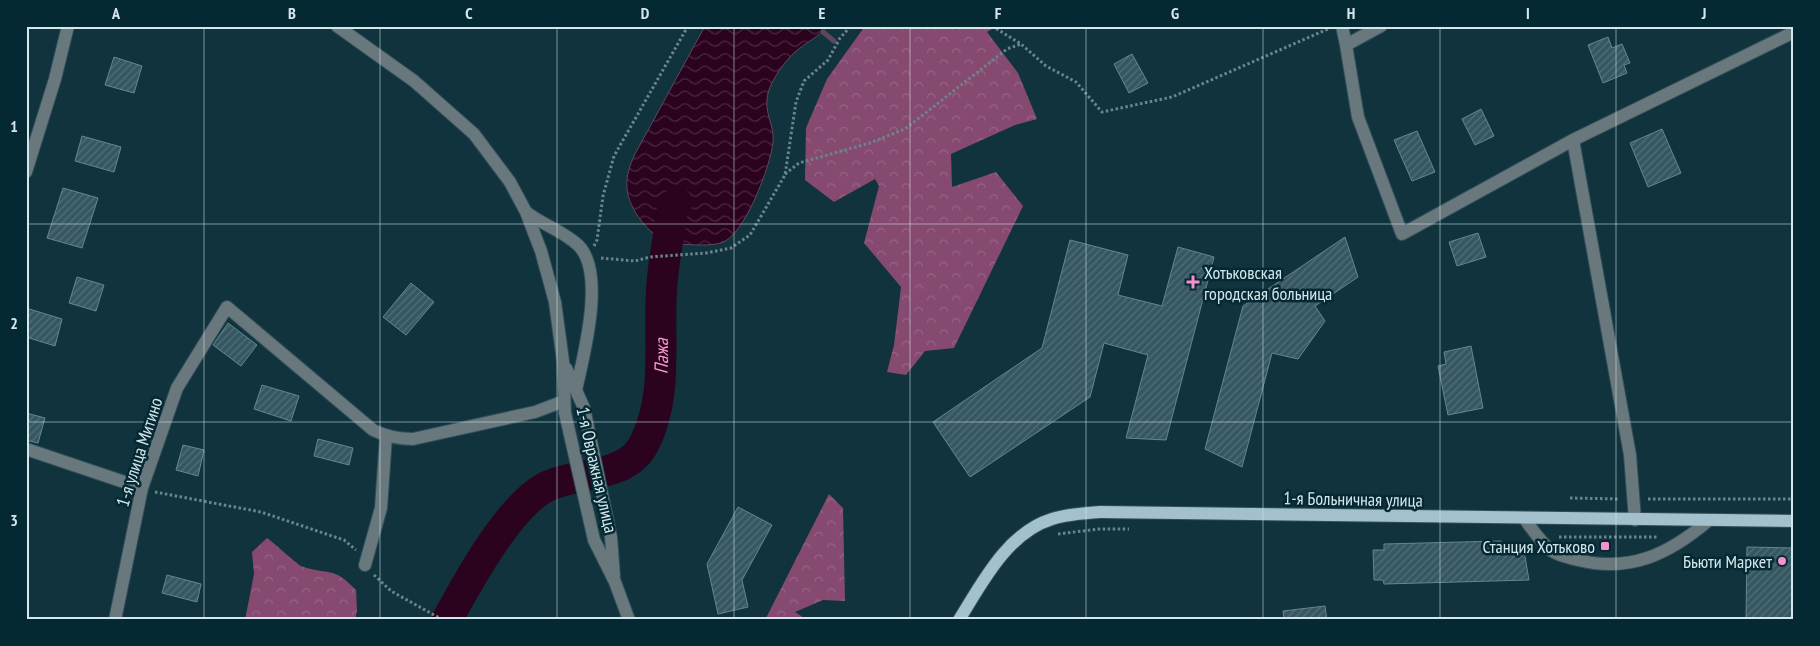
<svg xmlns="http://www.w3.org/2000/svg" width="1820" height="646" font-family="'PT Sans Narrow',sans-serif">
<style>
.forest{fill:url(#forest-crowns)}
.water{fill:url(#water-waves);stroke:#5e475d}
.lines{fill:none;stroke-linecap:round;stroke-linejoin:round}
.stream{stroke:#5e475d;stroke-width:5}
.river{stroke:#2c031f;stroke-width:31}
.building{fill:url(#building-hatch);stroke:#638792}
.minor-casing{stroke:#305059;stroke-width:14}
.major-casing{stroke:#305059;stroke-width:14}
.path{stroke:#6a858d;stroke-width:3;stroke-dasharray:2.5 2.5;stroke-linecap:butt}
.minor{stroke:#69787d;stroke-width:12}
.major{stroke:#a2c1cc;stroke-width:12}
.grid{fill:none;stroke:#d4e7ed;stroke-width:1;stroke-opacity:0.55}
.poi-dot{fill:#f690d0;stroke:#052933;stroke-width:2}
.labels{text-anchor:middle;dominant-baseline:central;stroke-width:5;stroke-linejoin:round;paint-order:stroke}
.poi-label{font-size:18px;fill:#d4e7ed;stroke:#052933;text-anchor:end}
.street-label{font-size:18px;fill:#d4e7ed;stroke:#052933}
.water-label{font-size:19px;font-style:italic;fill:#f79dd4;stroke:#052933}
.neatline{fill:none;stroke:#d4e7ed;stroke-width:2}
.grid-label{font-size:16px;text-anchor:middle;font-weight:bold;fill:#d4e7ed}
</style>
<defs>
<pattern id="forest-crowns" width="20" height="18" patternUnits="userSpaceOnUse" patternTransform="scale(1.25)"><rect width="20" height="18" fill="#864a70"/><path d="M2 6a3 3 0 1 1 6 0M12 15a3 3 0 1 1 6 0" fill="none" stroke="#966485"/></pattern>
<pattern id="water-waves" width="16" height="10" patternUnits="userSpaceOnUse" patternTransform="scale(1.25)"><rect width="16" height="10" fill="#2c031f"/><path d="M0 5q4-4 8 0t8 0" fill="none" stroke="#4a2840"/></pattern>
<pattern id="building-hatch" width="6" height="6" patternUnits="userSpaceOnUse" patternTransform="scale(1.25)"><rect width="6" height="6" fill="#355761"/><path d="M-1 1l2-2M0 6l6-6M5 7l2-2" fill="none" stroke="#516f78"/></pattern>
</defs>
<rect width="100%" height="100%" fill="#11333d"/>
<path class="forest" d="M865,26H997L987,32L1018,73L1037,119L1015,125L951,154L952,187L996,172L1023,206L954,348L925,351L906,375L887,372L894,345L901,287L864,243L879,186L875,179L834,202L805,180L806,128L827,79Z
M829,494L843,508L845,601L823,600L795,612L807,620H765Z
M267,538C274,543 297,564 301,566C329,576 332,565 356,590L357,611L355,620H245L254,574L252,552Z"/>
<path class="water" d="M705,26H828C819,37 806,42 795,52C785,61 772,79 768,93C763,113 775,125 773,142C771,165 744,237 721,243C707,247 682,244 667,243C649,234 628,209 627,188C626,175 630,165 635,154Z"/>
<g class="lines">
<path class="stream" d="M823,32L834,41"/>
<path class="river" id="s1" d="M447,620C467,583 509,506 546,487C577,471 626,479 644,444C670,393 657,336 662,283C664,259 669,235 672,211L677,203"/>
</g>
<path class="building" d="M1608,37L1612,48L1622,44L1630,63L1624,65L1627,73L1603,83L1588,45Z
M1132,54L1148,83L1129,93L1114,64Z
M114,57L142,66L134,93L105,85Z
M1481,109L1494,136L1475,145L1462,119Z
M1662,129L1681,173L1648,187L1630,143Z
M1417,131L1435,172L1412,181L1394,140Z
M82,136L121,147L114,172L75,161Z
M63,188L98,198L82,248L47,238Z
M1478,233L1486,257L1457,266L1449,242Z
M1345,237L1358,277L1315,306L1325,321L1298,359L1272,353L1242,467L1205,449L1243,306Z
M1070,240L1128,255L1118,295L1162,306L1178,247L1214,257L1166,440L1126,438L1148,355L1104,343L1090,397L970,477L933,422L1042,348Z
M77,277L104,285L96,311L69,303Z
M411,283L434,302L406,335L383,317Z
M26,308L62,319L55,346L26,337Z
M228,323L257,345L241,366L213,345Z
M1471,346L1483,408L1448,415L1438,366L1446,364L1444,352Z
M262,385L299,396L291,421L254,409Z
M26,413L45,418L38,443L26,440Z
M318,439L353,448L349,465L314,456Z
M183,445L204,450L198,476L176,470Z
M738,507L772,525L742,580L748,607L718,614L707,564Z
M1501,541V548L1523,545L1529,580L1384,584L1383,580H1374L1373,550H1384V544Z
M1747,547L1794,548V620H1746Z
M167,575L201,584L197,602L162,593Z
M1325,606L1327,620H1284L1283,611Z"/>
<g class="lines">
<g class="minor-casing">
<path id="minor" d="M337,26L414,81L474,134L510,182L526,212L541,251L555,302L563,361L565,413L594,540L615,582L629,620
M1342,26L1346,45
M1381,26L1346,45L1358,117L1402,234L1573,140
M26,172L55,79L68,26
M526,212C543,225 563,231 578,245C606,272 584,354 576,390
M566,368L584,408L611,537L614,576
M26,449L142,488
M1525,519C1532,530 1540,540 1549,549C1556,555 1569,558 1578,560C1630,573 1669,554 1708,521
M1635,520L1630,455L1573,140L1794,32
M365,565L381,508L386,436
M115,620L142,488L177,388L227,307L373,430C387,437 398,439 413,439L535,412L564,401"/>
</g>
<g class="major-casing">
<path id="major" d="M959,620C982,583 1007,533 1052,519C1068,514 1085,513 1101,512L1794,521"/>
</g>
<path class="path" d="M992,26L1021,44L1046,66L1076,82L1102,112L1172,97L1328,29
M785,174L799,163L870,143L905,129L1007,49L1021,44
M594,246L597,240L603,196L614,156L688,26
M601,258L635,261L650,257L706,253L731,248L750,235L785,175L796,102L804,81L828,60L840,38L851,26
M155,492L261,512L344,540L356,550
M1570,498L1619,499
M1648,499H1794
M1058,534L1099,529H1129
M1559,537H1658
M374,575L391,591L443,620"/>
<use href="#minor" class="minor"/>
<use href="#major" class="major"/>
</g>
<path class="grid" d="M204,26V620M380,26V620M557,26V620M734,26V620M910,26V620M1086,26V620M1263,26V620M1440,26V620M1616,26V620M26,224H1794M26,422H1794"/>
<g class="poi-dot">
<path d="M1190.5 274.5h5v5h5v5h-5v5h-5v-5h-5v-5h5z"/>
<rect x="1600" y="541" width="10" height="10" rx="2.5"/>
<circle cx="1782" cy="561" r="5"/>
</g>
<g class="labels">
<g class="poi-label">
<text x="1204" y="272" text-anchor="start">Хотьковская<tspan x="1204" dy="21">городская больница</tspan></text>
<text x="1595" y="546">Станция Хотьково</text>
<text x="1772" y="561">Бьюти Маркет</text>
</g>
<g class="street-label">
<text transform="translate(139 452) rotate(-72)">1-я улица Митино</text>
<text transform="translate(597 470) rotate(77)">1-я Овражная улица</text>
<text transform="translate(1353 499) rotate(1)">1-я Больничная улица</text>
</g>
<g class="water-label">
<text stroke="none"><textPath href="#s1" startOffset="368">Пажа</textPath></text>
</g>
</g>
<rect width="1820" height="646" fill="none" stroke="#052933" stroke-width="55"/>
<rect x="28" y="28" width="1764" height="590" class="neatline"/>
<g class="grid-label">
<text x="116" y="19">A</text>
<text x="292" y="19">B</text>
<text x="469" y="19">C</text>
<text x="645" y="19">D</text>
<text x="822" y="19">E</text>
<text x="998" y="19">F</text>
<text x="1175" y="19">G</text>
<text x="1351" y="19">H</text>
<text x="1528" y="19">I</text>
<text x="1704" y="19">J</text>
<text x="14" y="132">1</text>
<text x="14" y="329">2</text>
<text x="14" y="526">3</text>
</g>
</svg>
